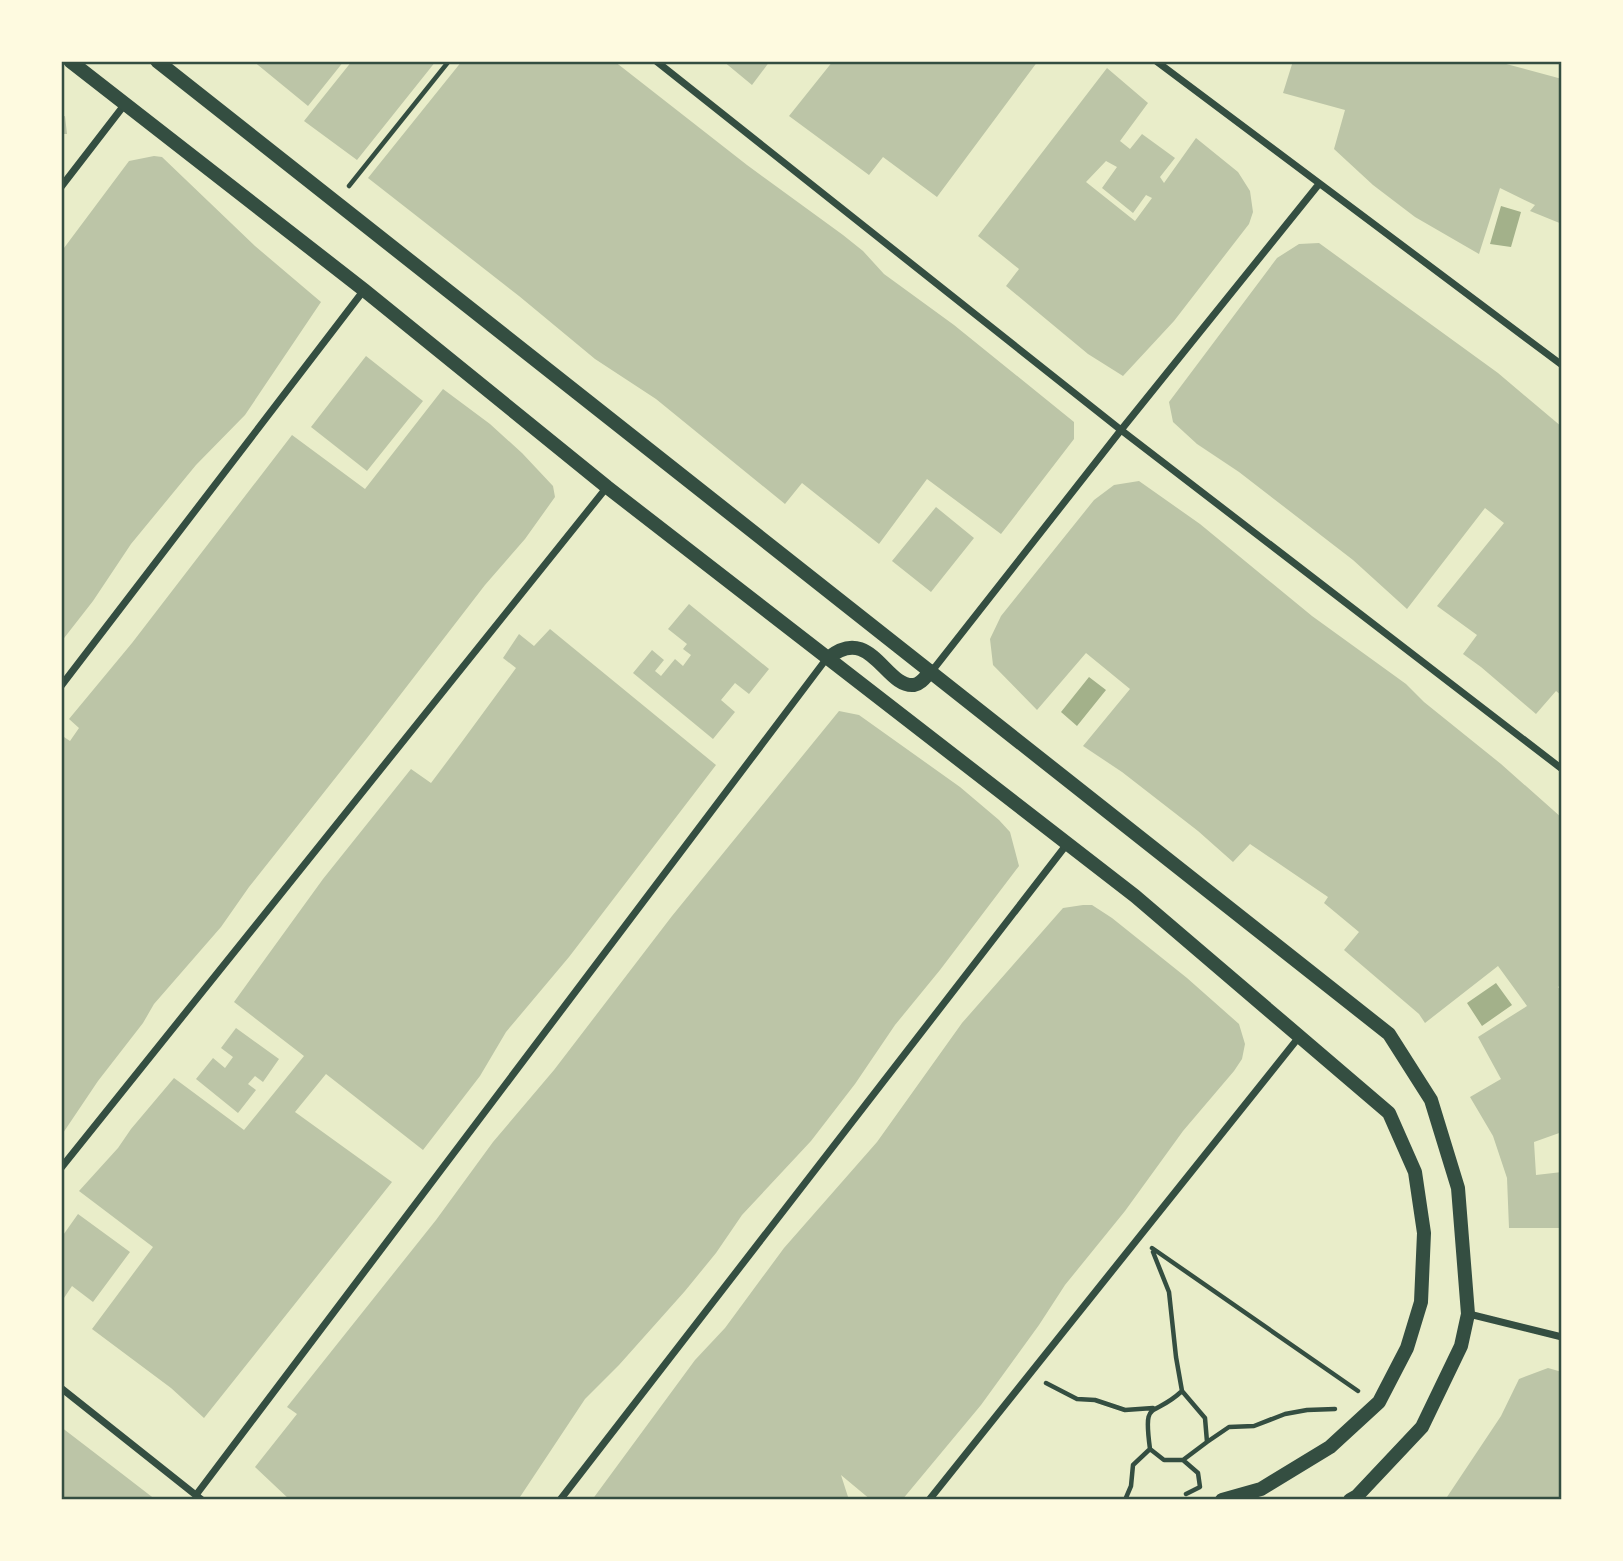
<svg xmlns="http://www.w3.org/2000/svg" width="1623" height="1561" font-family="'Exo 2',sans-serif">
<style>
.water{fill:#a3b18a}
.building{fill:#bcc5a7;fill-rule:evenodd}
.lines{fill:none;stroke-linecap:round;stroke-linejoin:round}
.path{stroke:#344e41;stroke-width:4.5}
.minor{stroke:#344e41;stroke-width:7}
.secondary{stroke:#344e41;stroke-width:14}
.neatline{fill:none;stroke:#344e41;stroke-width:2.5}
</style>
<rect width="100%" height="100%" fill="#e9edc9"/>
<path class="water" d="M1501,206L1521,212L1511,247L1490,244Z
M1089,677L1106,690L1077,726L1061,712Z
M1496,983L1512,1005L1482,1026L1467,1003Z"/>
<path class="building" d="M253,61H344L308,106Z
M352,61H436L357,160L304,121Z
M462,61H614L747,165L843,235L863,251L884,274L954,325L1074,422V439L1001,534L927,479L879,544L802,483L785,504L656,399L595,359L519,296L368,178Z
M723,61H770L752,85Z
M833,61H1038L937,197L883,157L869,175L789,116Z
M1293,61H1495L1562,79V224L1530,211L1535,205L1500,188L1479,254L1415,217L1373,185L1334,149L1345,110L1283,93Z
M1107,68L1148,103L1120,141L1130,149L1142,134L1175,158L1160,177L1164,183L1196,138L1238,172L1250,191L1253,212L1249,224L1174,321L1123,376L1088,354L1006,286L1019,269L978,236ZM1106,161L1117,167L1102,188L1133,213L1146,195L1152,198L1135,221L1086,182Z
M65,116L67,134H61V117Z
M154,156L162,157L255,246L321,302L245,415L196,465L131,544L93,601L61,642V252L129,161Z
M1319,243L1498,373L1562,427V696L1556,691L1536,714L1481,667L1463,654L1477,635L1437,606L1504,523L1485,508L1407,609L1353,560L1239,472L1197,444L1173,422L1169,402L1277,258L1299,244Z
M366,356L423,401L367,471L311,427Z
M443,389L490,424L522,453L553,486L555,497L525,539L485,585L367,738L249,887L221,927L154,1004L143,1023L98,1081L61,1136V735L70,741L79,728L69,719L132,643L292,435L365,489Z
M1139,481L1200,524L1312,616L1406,684L1424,702L1501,764L1562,818V984L1558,987L1562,992V1132L1534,1142L1536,1175L1562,1172V1228H1509L1507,1178L1493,1136L1470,1097L1501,1079L1478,1037L1527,1006L1498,966L1425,1023L1419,1014L1344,950L1359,932L1324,903L1328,897L1250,844L1233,862L1198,831L1122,772L1083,746L1130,689L1086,653L1037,710L993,665L990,639L1001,616L1094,500L1114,485Z
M936,507L974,538L931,592L892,561Z
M689,604L769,669L749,694L735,683L721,700L735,712L713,739L633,673L652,650L664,660L655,671L661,676L675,659L683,666L691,655L683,649L687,644L668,629Z
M550,629L716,765L569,957L506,1032L480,1076L423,1150L326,1074L295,1112L392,1182L204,1418L171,1388L92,1329L153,1247L79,1191L118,1148L131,1129L174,1078L244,1130L304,1056L234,1002L323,879L411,769L431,783L461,743L516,668L503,658L519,634L534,646Z
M839,711L859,715L960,787L999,820L1010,832L1019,866L940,970L895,1025L855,1084L811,1141L742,1215L716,1253L685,1291L619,1365L585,1399L518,1500H290L255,1467L297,1414L287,1407L436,1220L493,1142L554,1070L672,916Z
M1083,905H1092L1112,918L1187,978L1239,1024L1245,1044L1242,1059L1234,1071L1183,1131L1125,1211L1065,1285L1039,1325L981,1405L902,1500H871L841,1475L849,1500H592L695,1360L725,1328L784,1248L877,1142L962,1023L1063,908Z
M236,1028L279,1059L263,1082L255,1076L248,1084L256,1090L238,1113L196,1079L213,1058L225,1068L233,1057L221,1048Z
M78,1214L130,1252L93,1302L72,1286L64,1298L61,1296V1238Z
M1548,1368L1562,1372V1500H1450L1447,1497L1501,1416L1519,1379Z
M61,1427L121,1473L156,1500H61Z"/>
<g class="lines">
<path class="path" d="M349,186L449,61
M1152,1248L1358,1391
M1153,1252L1169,1292L1176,1357L1182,1391L1205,1418L1207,1442L1183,1460H1164L1150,1449C1143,1397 1152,1419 1182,1391
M1046,1383L1077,1399L1095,1400L1125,1410L1153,1408
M1207,1442L1229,1427L1254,1426L1285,1414L1307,1410L1335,1409
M1183,1460L1198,1473L1200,1487L1186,1494
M1125,1500L1131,1486L1133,1465L1150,1449"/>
<path class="minor" d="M656,61L1121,430L1562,769
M1156,61L1562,365
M61,187L125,104
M932,671L1121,430L1319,184
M61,686L364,290
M61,1168L607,487
M1469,1314L1562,1337
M61,1388L202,1500
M196,1495L827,658
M560,1500L1067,844
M929,1500L1299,1037"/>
<path class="secondary" d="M70,61L364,290L607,487L1135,896L1389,1113L1415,1172L1424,1233L1421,1302L1407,1348L1379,1402L1330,1447L1261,1489L1222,1500
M157,61L1389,1034L1431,1100L1458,1188L1468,1314L1461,1346L1422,1427L1357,1496L1350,1500
M828,658C871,623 885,688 914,685C921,684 926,676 931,671"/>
</g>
<rect width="1623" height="1561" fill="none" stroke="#fefae0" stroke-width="126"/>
<rect x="63" y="63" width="1497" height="1435" class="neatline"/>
</svg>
